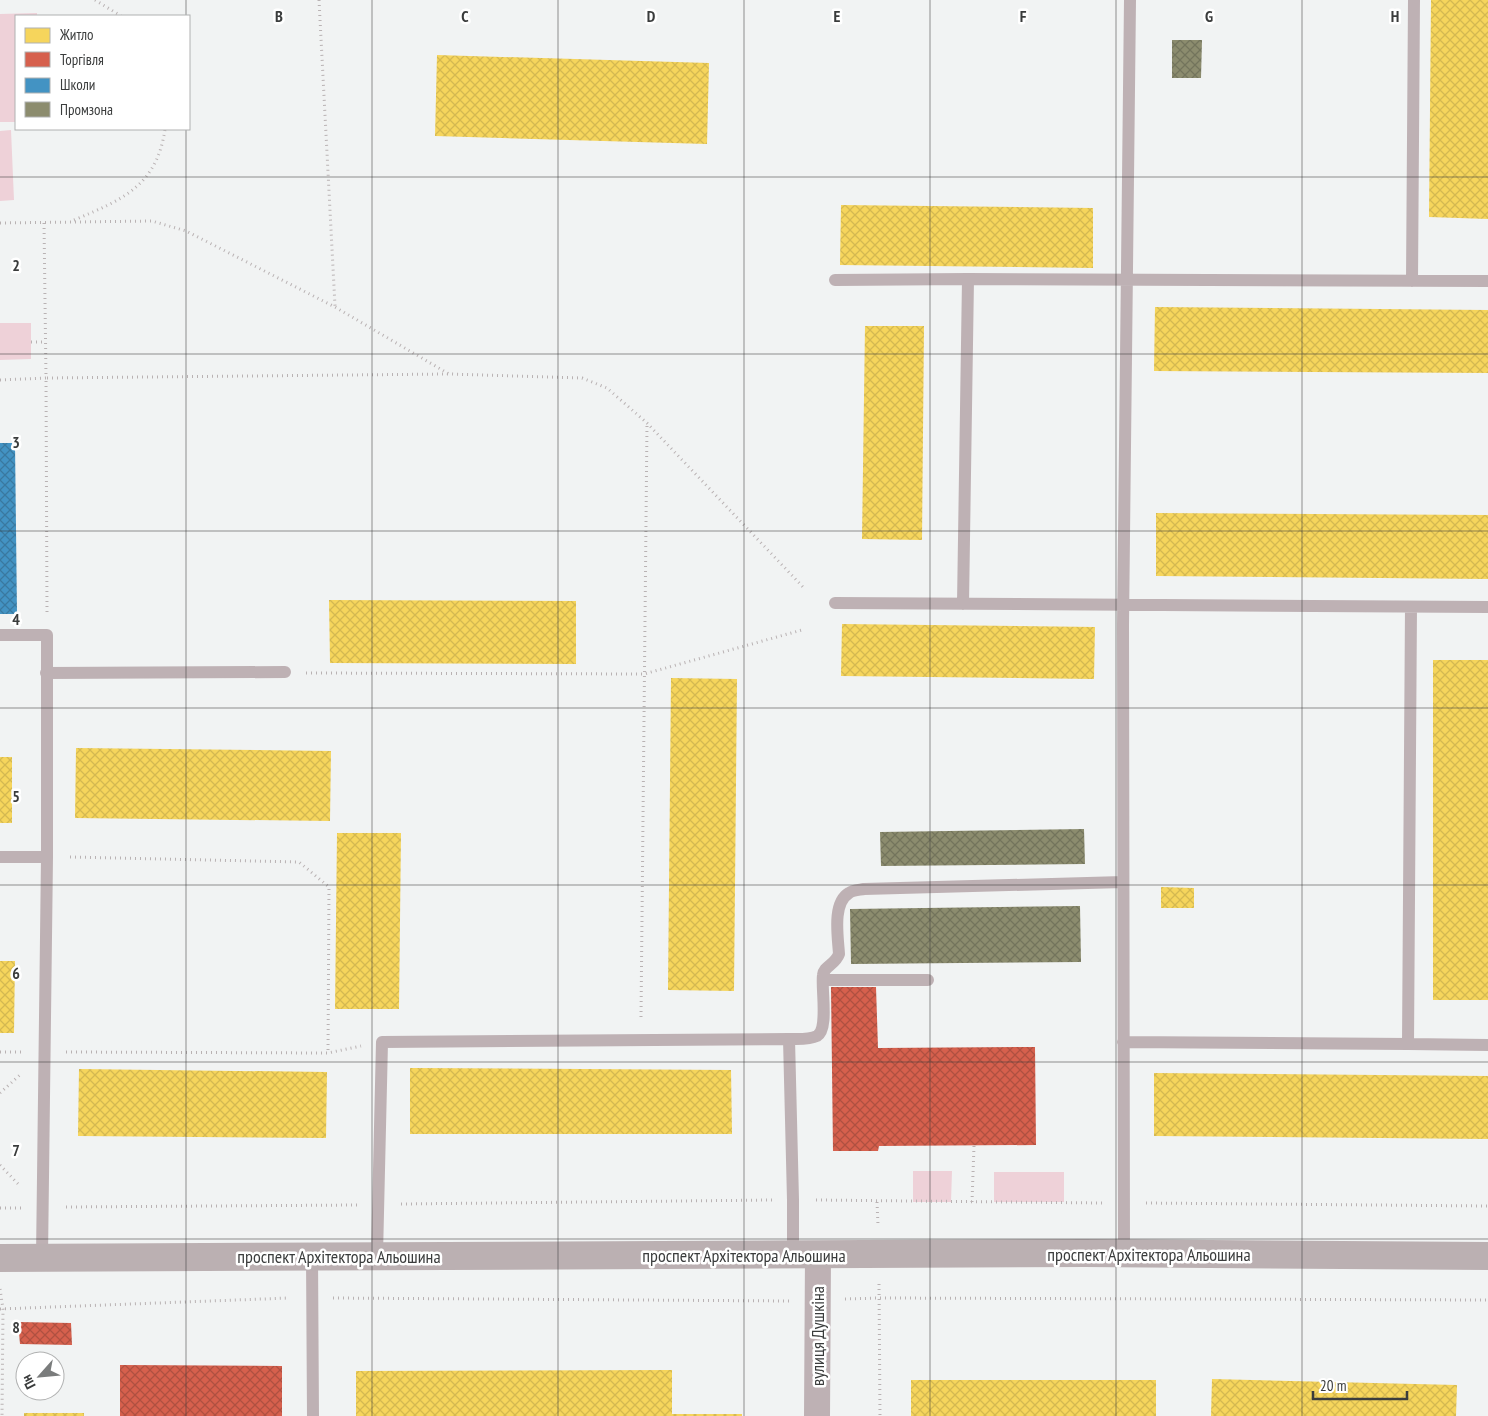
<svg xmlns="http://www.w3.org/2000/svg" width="1488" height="1416" font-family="'PT Sans Narrow',sans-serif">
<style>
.green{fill:#eed1d8}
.homes{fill:url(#homes-cross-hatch)}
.shops{fill:url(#shops-cross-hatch)}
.schools{fill:url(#schools-cross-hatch)}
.industry{fill:url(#industry-cross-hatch)}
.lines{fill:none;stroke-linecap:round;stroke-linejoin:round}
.path{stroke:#b9b2b3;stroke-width:3;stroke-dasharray:1 4;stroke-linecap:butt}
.lane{stroke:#beb1b4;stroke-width:12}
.street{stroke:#beb1b4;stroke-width:26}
.secondary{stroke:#bbb0b2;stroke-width:28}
.grid{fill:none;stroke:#3a3c3c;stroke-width:1;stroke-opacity:0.55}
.labels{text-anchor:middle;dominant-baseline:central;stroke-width:5;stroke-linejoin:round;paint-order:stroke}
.street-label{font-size:18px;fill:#3a3c3c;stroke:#fff}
.grid-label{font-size:16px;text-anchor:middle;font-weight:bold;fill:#3a3c3c;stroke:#fff;stroke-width:5;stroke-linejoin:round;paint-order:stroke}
</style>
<defs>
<pattern id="homes-cross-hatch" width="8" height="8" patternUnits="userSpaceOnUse" patternTransform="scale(1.25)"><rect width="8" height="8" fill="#f6d55c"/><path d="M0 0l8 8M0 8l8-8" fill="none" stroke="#d4b851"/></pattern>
<pattern id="shops-cross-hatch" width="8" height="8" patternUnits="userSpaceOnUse" patternTransform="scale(1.25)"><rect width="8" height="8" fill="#d6604d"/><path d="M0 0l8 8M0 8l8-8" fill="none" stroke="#af5041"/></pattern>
<pattern id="schools-cross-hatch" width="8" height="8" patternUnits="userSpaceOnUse" patternTransform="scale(1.25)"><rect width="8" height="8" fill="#4393c3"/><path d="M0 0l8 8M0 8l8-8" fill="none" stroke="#3979a0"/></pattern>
<pattern id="industry-cross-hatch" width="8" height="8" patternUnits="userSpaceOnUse" patternTransform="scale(1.25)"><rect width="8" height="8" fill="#8c8c6e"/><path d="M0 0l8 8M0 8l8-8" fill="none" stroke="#73745c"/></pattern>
</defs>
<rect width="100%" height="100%" fill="#f1f3f3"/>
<path class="green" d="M37,13V16H16V122H0V14Z
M11,130L14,200L0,201V131Z
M0,323H31V359L0,360Z
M913,1171H952L951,1202H913Z
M994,1172H1064V1202H994Z"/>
<path class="homes" d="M1431,0H1488V219L1429,217Z
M437,55L709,63L707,144L435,136Z
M841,205L1093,208V268L840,265Z
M1155,307L1488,310V373L1154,371Z
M865,326H924L922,540L862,539Z
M1156,513L1488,515V579L1156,576Z
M329,600L576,601V664L330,663Z
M842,624L1095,627L1094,679L841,676Z
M1433,660H1488V1000H1433Z
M671,678L737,679L734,991L668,990Z
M76,748L331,751L330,821L75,818Z
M0,757H12V823H0Z
M337,833H401L399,1009H335Z
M1161,887L1194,888V908H1161Z
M0,961H15L14,1033H0Z
M410,1068L731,1070L732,1134H410Z
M79,1069L327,1072L326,1138L78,1136Z
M1154,1073L1488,1076V1139L1154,1136Z
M672,1370V1414H742V1416H356V1371Z
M1212,1379L1457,1385L1456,1416H1211Z
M911,1380H1156V1416H911Z
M24,1413H84V1416H24Z"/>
<path class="shops" d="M831,987H876L878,1048L1035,1047L1036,1145L879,1146L878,1151H833Z
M18,1322L71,1323L72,1345L20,1344Z
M120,1365L282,1366V1416H120Z"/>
<path class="schools" d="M0,443H15L17,614H0Z"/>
<path class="industry" d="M1172,40H1202L1201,78H1172Z
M1084,829L1085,864L881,866L880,832Z
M1080,906L1081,962L851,964L850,909Z"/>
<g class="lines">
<path class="path" d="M95,0L121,16
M319,0L335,306
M74,220C122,200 157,186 165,129
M0,223L152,221L186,231L335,307L449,374L582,378L607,388L647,423L803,587
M31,342H45
M0,380L46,378L44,222
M47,612L46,378L448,374
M306,673L644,674L802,630
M70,857L299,862L329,887L328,1053
M641,1017L647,423
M0,1052H22
M66,1052L328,1053L361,1046
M0,1093L22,1073
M0,1165L20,1186
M816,1200L1102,1203
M877,1202L878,1225
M972,1202L974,1146
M1146,1203L1488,1206
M401,1204L772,1200
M66,1207L357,1205
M0,1208H22
M879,1284L880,1416
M0,1289L3,1309L2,1416
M333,1298L789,1301
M845,1299L879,1298L1488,1300
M0,1309L289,1298"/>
<path class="lane" d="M835,280L968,279L1488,281
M1412,281L1414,0
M835,603L1488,607
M963,604L968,279
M1411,607L1408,1044L1488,1045
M0,635H47V857L42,1257
M46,673L285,672
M0,857H47
M823,980H928
M789,1039C798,1039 809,1040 817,1036C829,1029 821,989 823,975C824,966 835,965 839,954C838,937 832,903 849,893C853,890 859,890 864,889L1123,882
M1123,1042L1408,1044
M1124,1253L1123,625L1130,0
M377,1255L382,1042L789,1039L793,1200V1255
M312,1256L313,1416"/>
<path class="street" d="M817,1416L818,1255"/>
<path class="secondary" d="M0,1258L1085,1253L1488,1256"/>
</g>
<path class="grid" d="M186,0V16M372,0V1416M558,0V1416M744,0V1416M930,0V1416M1116,0V1416M1302,0V1416M186,129V1416M0,177H1488M0,354H1488M0,531H1488M0,708H1488M0,885H1488M0,1062H1488M0,1239H1488"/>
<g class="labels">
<g class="street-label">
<text x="1149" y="1254">проспект Архітектора Альошина</text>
<text x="744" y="1255">проспект Архітектора Альошина</text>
<text x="339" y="1256">проспект Архітектора Альошина</text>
<text transform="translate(817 1336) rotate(-90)">вулиця Душкіна</text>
</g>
</g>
<g class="grid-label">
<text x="279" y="22">B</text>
<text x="465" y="22">C</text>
<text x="651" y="22">D</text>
<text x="837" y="22">E</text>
<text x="1023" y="22">F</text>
<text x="1209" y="22">G</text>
<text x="1395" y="22">H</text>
<text x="16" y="271">2</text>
<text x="16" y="448">3</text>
<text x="16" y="625">4</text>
<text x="16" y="802">5</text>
<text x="16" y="979">6</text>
<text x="16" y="1156">7</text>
<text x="16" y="1333">8</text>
</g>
<rect x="15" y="15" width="175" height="115" fill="#ffffff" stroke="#b0b1b1"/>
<rect x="25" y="28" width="25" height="15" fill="#f6d55c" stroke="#b0b1b1"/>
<text x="60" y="40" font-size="15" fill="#3a3c3c">Житло</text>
<rect x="25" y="52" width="25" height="15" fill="#d6604d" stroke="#b0b1b1"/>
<text x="60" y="65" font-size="15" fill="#3a3c3c">Торгівля</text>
<rect x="25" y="78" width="25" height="15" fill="#4393c3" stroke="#b0b1b1"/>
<text x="60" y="90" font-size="15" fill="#3a3c3c">Школи</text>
<rect x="25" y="102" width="25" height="15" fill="#8c8c6e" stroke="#b0b1b1"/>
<text x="60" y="115" font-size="15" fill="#3a3c3c">Промзона</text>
<g transform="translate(40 1376) rotate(243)"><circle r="24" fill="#ffffff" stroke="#b0b1b1"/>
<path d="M0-4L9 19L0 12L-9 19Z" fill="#7a7c7c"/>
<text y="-8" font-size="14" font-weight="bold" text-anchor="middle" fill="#3a3c3c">Пн</text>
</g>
<path d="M1313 1391v8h94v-8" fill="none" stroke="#3a3c3c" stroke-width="2.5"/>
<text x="1320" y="1391" font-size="15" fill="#3a3c3c" stroke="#ffffff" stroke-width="4" paint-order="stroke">20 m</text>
</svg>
